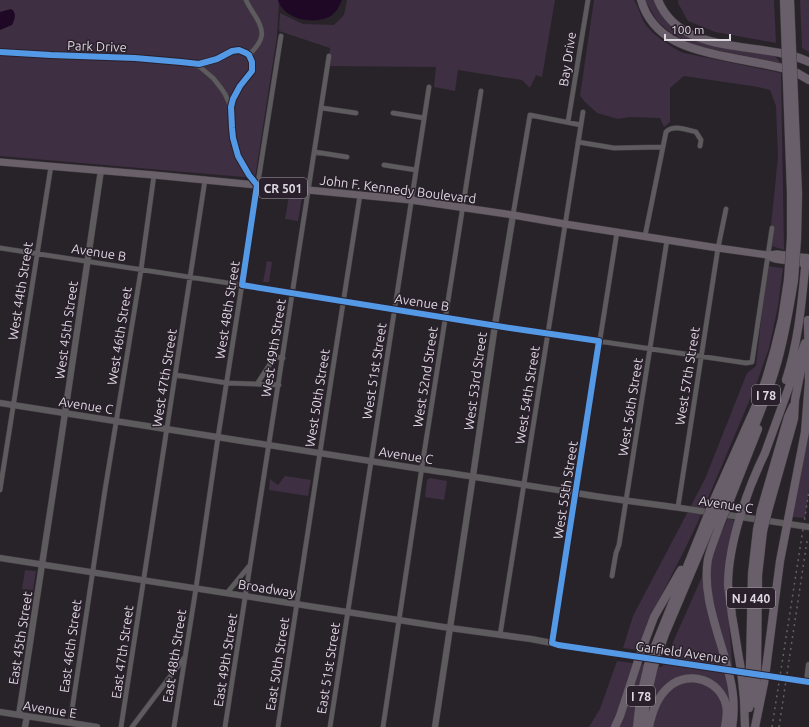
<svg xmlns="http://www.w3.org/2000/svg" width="809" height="727" font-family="Ubuntu,sans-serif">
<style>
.green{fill:#3e2f42}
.water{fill:#1f0826}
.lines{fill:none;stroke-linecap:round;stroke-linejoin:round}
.street-casing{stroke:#423e42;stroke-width:5.5}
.secondary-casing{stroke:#423e42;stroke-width:7}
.primary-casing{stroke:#423e42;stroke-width:8}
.highway-casing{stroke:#423e42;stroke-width:9}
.street{stroke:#5e5b5f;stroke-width:4.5}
.secondary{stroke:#5e5b5f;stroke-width:6}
.primary{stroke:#69606a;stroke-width:7}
.highway{stroke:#695f6a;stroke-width:8}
.rail{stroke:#646165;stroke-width:1.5;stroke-dasharray:2 4;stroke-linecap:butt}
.highway-bridge-casing{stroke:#423e42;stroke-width:9;stroke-linecap:butt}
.highway-bridge{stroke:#695f6a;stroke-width:8}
.cycleway-casing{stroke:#29202c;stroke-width:8}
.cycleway{stroke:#5399e6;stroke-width:6}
.labels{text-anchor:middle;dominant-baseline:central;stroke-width:3;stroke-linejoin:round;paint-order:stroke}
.shield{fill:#29202c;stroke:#a8a1aa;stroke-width:1}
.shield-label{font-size:12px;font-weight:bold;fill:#ded8e0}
.street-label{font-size:13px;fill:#ded8e0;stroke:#29202c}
</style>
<rect width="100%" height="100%" fill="#282329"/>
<path class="green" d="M0,0H278L279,4L277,36L255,178L0,156Z
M347,0H555L542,77L536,75L530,88L522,80L458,70L455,91L434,87L436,67L328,66L330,48L279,31L280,13L303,24L334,25L344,15Z
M594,0H634C638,6 640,14 643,20C648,32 672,48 684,53L781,73L784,250L769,245L778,157L776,106L770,90L758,87L684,76L670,88V122L664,127L660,118L629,117L618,119L597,113L584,101L582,98L580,96Z
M645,0H655L661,13L673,27L690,37L774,55L781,63L696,46L672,34L657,21Z
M678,0H774L776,43L715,32L688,21L678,3Z
M800,0H809V52L802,48Z
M289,196L302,198L298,221L285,219Z
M267,261L272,262L269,282H263Z
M767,266L783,268L778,306L769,348L756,385L697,524L684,551L647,623L638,650L623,648L633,616L705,479L747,373L756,366Z
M809,415V490L805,518L792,517Z
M285,476L311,480L308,496L269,490L270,479L278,485Z
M430,478L447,481L444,500L425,497L427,480Z
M728,518L735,521L726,584L737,727H589L600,709L617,661L662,667Z
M25,570L36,571L33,590L22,589Z"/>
<path class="water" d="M278,0H342C339,7 336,13 329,17C312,25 284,19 278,0Z
M11,9C17,12 15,19 12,25L0,30V12Z"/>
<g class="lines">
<g class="street-casing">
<path id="street" d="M246,0C248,5 251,9 254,14C266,32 264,40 249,55
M0,52L51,55L165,60L187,63L192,64L200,67L213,78L221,88L225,94L231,107L233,138L238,156L249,175L257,185
M196,64C205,65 214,61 222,56C226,54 229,52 233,51C245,48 255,57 252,69C251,76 244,81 240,87C235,93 233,99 231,107
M322,108L356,113
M393,113L424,118
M568,122L588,0
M578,142L614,148L662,147
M315,152L347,157
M384,165L416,170
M513,215L530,115L581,125
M645,236L666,132C673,124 687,130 696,132L701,140L700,146
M0,248L293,293L510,328L746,363L752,362L772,228
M176,375L227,383L279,385
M257,384L274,358L276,357L283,358
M0,490L51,166
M678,507L718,248L726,209
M612,576L616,553L619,545L667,240
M227,593L250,565
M500,635L583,112
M552,643L617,232
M70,723L105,490L141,270L154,175
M121,727L205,180
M132,727L184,658
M174,727L196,588L218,437L281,36
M225,727L329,56
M278,727L334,361L360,195
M330,727L429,87
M383,727L423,460L481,91"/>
</g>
<g class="secondary-casing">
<path id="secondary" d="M0,403L421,469C473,476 524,485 576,493C621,501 667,505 712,513
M721,514L809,527
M0,558L450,628L531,639L552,643L558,645L809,682
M807,682L809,665
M0,712L97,727
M19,715L58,460L101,170
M25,727L27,716
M435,727L473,476L495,325L513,215"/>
</g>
<g class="primary-casing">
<path id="primary" d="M0,162L154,175L411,200L513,215L565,224L718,248L768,255L777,254L809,258
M768,255L772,258L775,259L809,264"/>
</g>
<g class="highway-casing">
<path id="highway" d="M641,0C653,41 692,50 728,57C747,61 767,64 786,69L797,73L809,80
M658,0C681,58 764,40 809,62
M791,193V238
M797,239L798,194
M786,380C799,340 802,299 806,258
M713,502L758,401L766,379L775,348L782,319L788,280
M721,504C740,460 761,416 775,370C784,341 789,311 794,280
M728,505L758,429
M761,510L788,417L793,406
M768,511L794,419L795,400L803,360
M720,524C716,536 711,547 708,559C702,593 717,629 726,662
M642,649L654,617L681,570
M653,651L705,522
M659,651L665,634L712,523
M740,664C737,648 735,632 732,616C731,606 729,595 728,585C728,544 747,490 765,453L805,343
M750,666L752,574L757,530
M757,667L758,575L763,531
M766,669L780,561L805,432L809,381L808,320
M730,678C734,695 735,710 732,727
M742,679L744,699L745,727
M756,704V682
M749,708L750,681
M615,727L620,716L637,664
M637,727L640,700L648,665
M643,727L646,700L654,666
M649,727C652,712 657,696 670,686C689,670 720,680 726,705C728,713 726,720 725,727
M755,727L764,683"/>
</g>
<use href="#street" class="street"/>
<use href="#secondary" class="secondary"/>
<use href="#primary" class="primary"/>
<use href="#highway" class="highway"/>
<path class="rail" d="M772,727L809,491
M779,727L807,541"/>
<g class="highway-bridge-casing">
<path id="highway-bridge" d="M784,0L791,193
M790,0L798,194
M788,280L791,238
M794,280L797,239
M705,522L713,502
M712,523L721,504
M720,524L728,505
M757,530L761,510
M763,531L768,511
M726,662L730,678
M637,664L642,649
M740,664L742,679
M648,665L653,651
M654,666L659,651
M750,681V666
M756,682L757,667
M764,683L766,669"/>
</g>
<use href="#highway-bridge" class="highway-bridge"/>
<g class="cycleway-casing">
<path id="cycleway" d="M0,52L51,55L135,58L181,62L199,64L217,59L232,51L239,50L246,53L249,55L252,62V71L240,86L233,99L231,107L232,128L233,138L238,156L249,175L257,185L242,285L510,328L599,341L552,643L558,645L809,682"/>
</g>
<use href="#cycleway" class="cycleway"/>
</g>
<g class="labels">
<g class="shield">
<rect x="259" y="178" width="48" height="20" rx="3"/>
<rect x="752" y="385" width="28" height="20" rx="3"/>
<rect x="727" y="588" width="48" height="20" rx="3"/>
<rect x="627" y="686" width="28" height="20" rx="3"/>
</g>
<g class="shield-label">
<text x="283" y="188">CR 501</text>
<text x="766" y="395">I 78</text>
<text x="751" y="598">NJ 440</text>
<text x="641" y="696">I 78</text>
</g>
<g class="street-label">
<text transform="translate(97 46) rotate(2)">Park Drive</text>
<text transform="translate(567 59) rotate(-81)">Bay Drive</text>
<text transform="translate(398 189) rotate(7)">John F. Kennedy Boulevard</text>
<text transform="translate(99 252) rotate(9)">Avenue B</text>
<text transform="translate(20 291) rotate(-81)">West 44th Street</text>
<text transform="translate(422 302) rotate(9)">Avenue B</text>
<text transform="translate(227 310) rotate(-81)">West 48th Street</text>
<text transform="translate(66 330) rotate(-82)">West 45th Street</text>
<text transform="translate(119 336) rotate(-81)">West 46th Street</text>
<text transform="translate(273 348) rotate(-81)">West 49th Street</text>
<text transform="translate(374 371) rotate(-81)">West 51st Street</text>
<text transform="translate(687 376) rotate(-81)">West 57th Street</text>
<text transform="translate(425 377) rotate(-81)">West 52nd Street</text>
<text transform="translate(164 378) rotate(-81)">West 47th Street</text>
<text transform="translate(475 381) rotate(-82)">West 53rd Street</text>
<text transform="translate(527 395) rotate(-81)">West 54th Street</text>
<text transform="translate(317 398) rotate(-81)">West 50th Street</text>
<text transform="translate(86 405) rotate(9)">Avenue C</text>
<text transform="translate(630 407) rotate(-81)">West 56th Street</text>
<text transform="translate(406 455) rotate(9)">Avenue C</text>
<text transform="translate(565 490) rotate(-81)">West 55th Street</text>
<text transform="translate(726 504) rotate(9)">Avenue C</text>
<text transform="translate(267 588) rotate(9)">Broadway</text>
<text transform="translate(20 638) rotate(-81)">East 45th Street</text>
<text transform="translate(70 646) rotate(-82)">East 46th Street</text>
<text transform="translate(122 652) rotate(-82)">East 47th Street</text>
<text transform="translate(682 652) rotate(8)">Garfield Avenue</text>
<text transform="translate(174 656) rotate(-81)">East 48th Street</text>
<text transform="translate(225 660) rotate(-81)">East 49th Street</text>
<text transform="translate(277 664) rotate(-81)">East 50th Street</text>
<text transform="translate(328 668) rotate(-81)">East 51st Street</text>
<text transform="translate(50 709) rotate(9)">Avenue E</text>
</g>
</g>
<path d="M665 34v6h65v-6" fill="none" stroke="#ded8e0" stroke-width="2"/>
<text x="671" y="34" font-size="12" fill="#ded8e0" stroke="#29202c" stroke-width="3" paint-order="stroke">100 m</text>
</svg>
